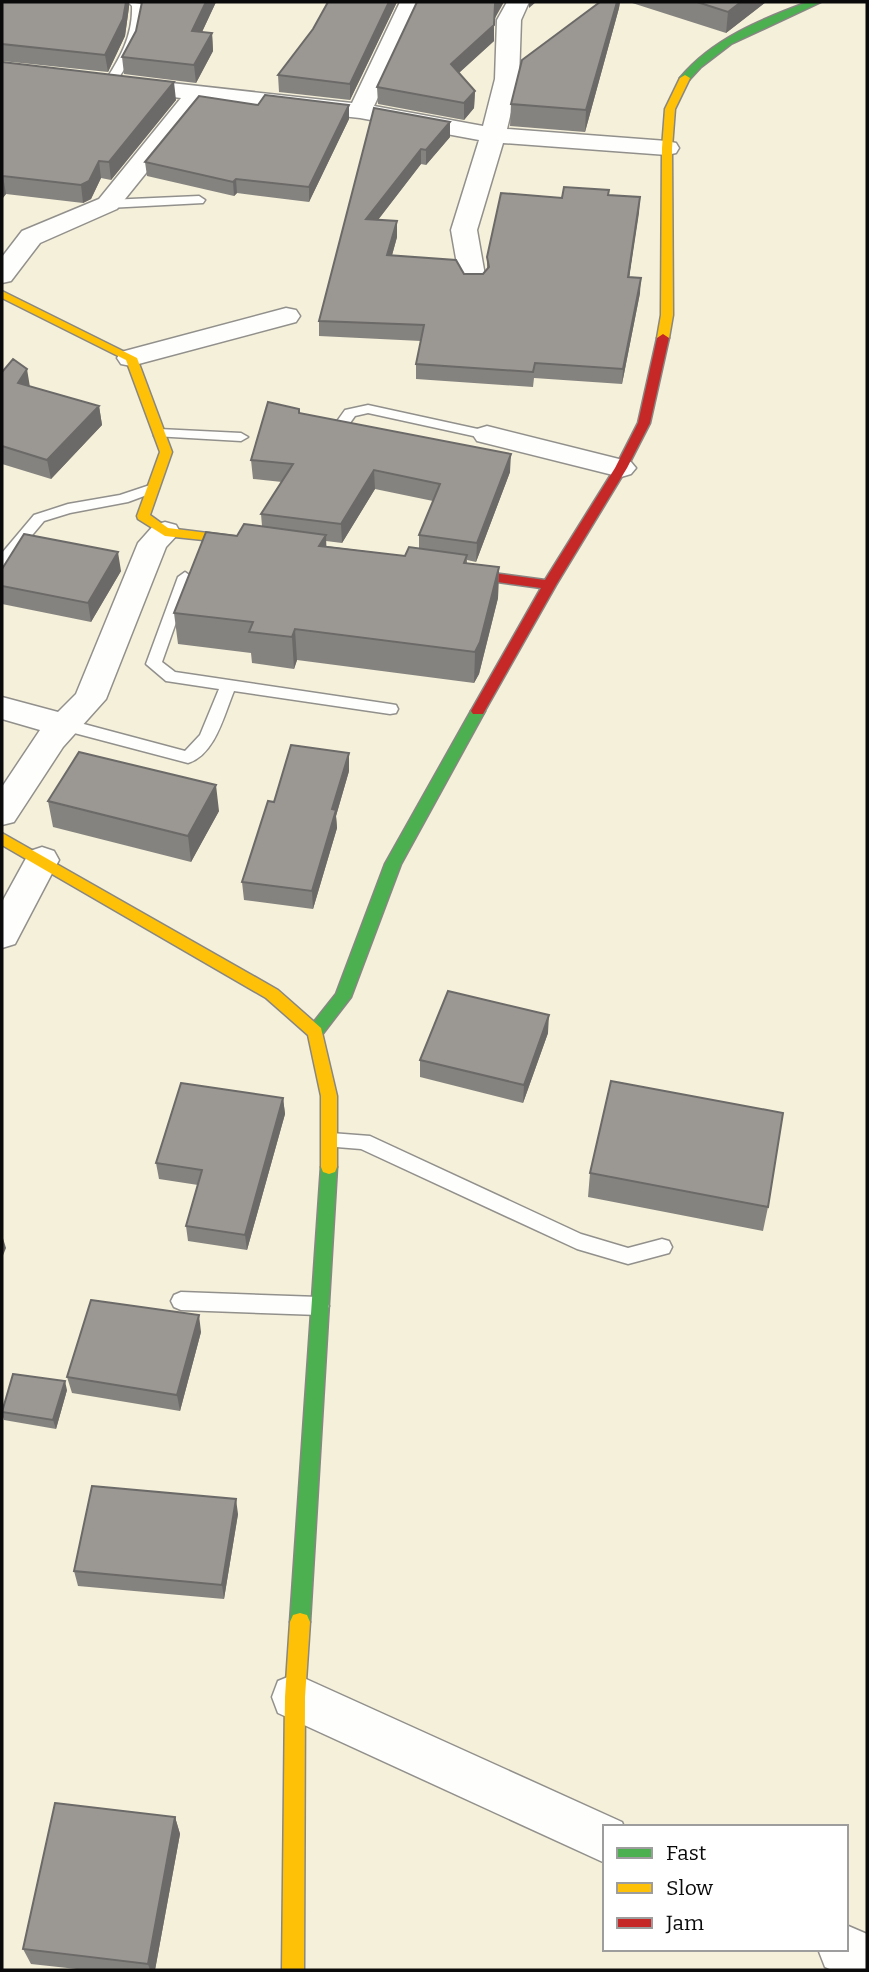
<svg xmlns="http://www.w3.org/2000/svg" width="869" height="1972" font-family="Bitter,serif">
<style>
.farmland{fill:#f5f0da;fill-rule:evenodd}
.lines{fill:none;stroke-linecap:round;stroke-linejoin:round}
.lane-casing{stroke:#92908c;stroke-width:3}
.street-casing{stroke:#92908c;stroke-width:3}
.fast-casing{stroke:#888783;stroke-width:3}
.slow-casing{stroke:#888783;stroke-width:3}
.jam-casing{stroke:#888783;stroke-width:3}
.lane{fill:#fefefc;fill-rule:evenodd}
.street{fill:#fefefc;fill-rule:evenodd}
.fast{fill:#4caf50;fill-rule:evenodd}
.slow{fill:#ffc107;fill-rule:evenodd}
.jam{fill:#c62828;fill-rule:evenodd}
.wall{fill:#85837f;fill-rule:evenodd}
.shaded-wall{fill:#6c6a68}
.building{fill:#9b9894;stroke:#6c6a68;stroke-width:2}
</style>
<rect width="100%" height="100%" fill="#f9f6ed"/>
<path class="farmland" d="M2,2H867V1970H2ZM605,1827H846V1949H605Z"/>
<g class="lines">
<g class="lane-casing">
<path id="lane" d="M128,2L142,4C144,36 131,60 114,85L110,86L104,83C120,58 133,36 132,6Z
M199,196L205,200L203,203L108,208L102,204L108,200Z
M368,405L487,431L494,435L487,439L368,413L355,416L342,434H332L330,431L345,410Z
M159,429L241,433L248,437L241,441L154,436V430Z
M150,485L155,486V492L128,502L70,513L44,521L7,565L2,567V553L34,515L68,504L120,495Z
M185,572L192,577L162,662L175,672L390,704L396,705L398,709L396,713L390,714L234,691C224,715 215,755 188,763L59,729L57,725L59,721L65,719L185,751L200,735L219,689L166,681L146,664L178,577Z
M331,1133L370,1136L581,1234L628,1248L662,1239L669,1241L672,1247L669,1253L628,1264L577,1249L361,1149L324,1146L322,1141L324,1136Z
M181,1292L319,1297L326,1300L329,1306L326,1312L319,1315L181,1310L174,1307L171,1301L174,1295Z"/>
</g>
<g class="street-casing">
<path id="street" d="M400,2H422L374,106L483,126L495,79L497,20L507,2H529L521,20L519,79L507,129L667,141L676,143L679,148L676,153L667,155L503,143L477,230L486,281L482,287L473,289L464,287L460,281L451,230L479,140L360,118L204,101L117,209L40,243L11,281L2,283V257L22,231L99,199L181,98L118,90L114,85L118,80L126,78L352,103Z
M286,308L296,310L300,316L296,322L131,366L121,364L117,358L121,352Z
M487,426L631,462L636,468L631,474L621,477L477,441L473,435L477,429Z
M165,522L176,525L180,532L166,547L106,699L63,747L14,822L2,825V787L40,730L2,719V697L58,712L76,694L138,543L154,525Z
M42,847L54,851L59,860L15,944L2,948V902L30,851Z
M295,1674L622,1822L624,1827H605V1863L278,1713L272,1697L278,1681Z
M846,1925L867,1934V1970H832L825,1967L818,1949H846Z"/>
</g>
<g class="fast-casing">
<path id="fast" d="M808,2H821L731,44L701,67L689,80L680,78C712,39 762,19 808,2Z
M478,706L485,711L401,864L351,997L321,1036H309L307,1032L309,1028L336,994L385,864L471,711Z
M329,1160L335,1162L337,1167L310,1622L307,1629L300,1631L293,1629L290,1622L321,1167L323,1162Z"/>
</g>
<g class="slow-casing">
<path id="slow" d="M685,75L690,78L675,109L672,148L673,315L669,338L663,342L657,338L661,315L662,148L665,109L680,78Z
M2,291L137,358L172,452L150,515L168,528L256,539L261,540V546L165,536L138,519L137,516L160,452L126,360L2,298Z
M2,833L278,990L321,1028L337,1096V1167L335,1172L329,1174L323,1172L321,1167V1096L308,1035L266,998L2,845Z
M300,1613L307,1615L310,1622L305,1697L304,1970H282L285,1697L290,1622L293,1615Z"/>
</g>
<g class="jam-casing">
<path id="jam" d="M663,334L669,338L650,423L627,468L556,585L483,714H473L471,711L541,588L447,575L440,571L447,567L545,580L615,468L638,423L657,338Z"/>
</g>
<use href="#lane" class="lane"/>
<use href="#street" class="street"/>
<use href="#fast" class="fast"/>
<use href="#slow" class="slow"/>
<use href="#jam" class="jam"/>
</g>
<path class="wall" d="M2,2L129,7L125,36L108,72L2,61Z
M141,2H216L202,32L212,33L213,51L196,83L124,74L122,57L136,31L142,2Z
M397,2L350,100L279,92L278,75Z
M600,2H620L619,8L585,132L510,126L511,104Z
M629,2H766L726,33Z
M494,20V41L459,73L475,91L474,108L464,120L378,104L377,87Z
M2,62L176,100L111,180L101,178L91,199L83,203L6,194L2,199Z
M258,105H349V119L309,202L237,193L234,196L147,176L145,162Z
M374,108L450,122V137L426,165L421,164L378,220L397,221V237L392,255L464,274H483L487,269V257L562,198L608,195L640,197L629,277L640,293L622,384L534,378L533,387L416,379V364L421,341L319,336V321Z
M2,372L30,387L99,406L102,425L51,479L2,464Z
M299,409L300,414L510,472L476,562L467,560V563L499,567L498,598L479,674L474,683L297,660L294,669L252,663L251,653L178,644L174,613L237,536L262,526L261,514L282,482L253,479L251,460ZM375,489L433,501L419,535V549L405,556L326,546V541L342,543Z
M2,569L121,571L91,622L2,604Z
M349,771L336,816L337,828L313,909L244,900L242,882L274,802Z
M48,801L219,811L191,862L53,827Z
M548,1033L523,1103L420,1077V1060Z
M283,1098L285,1114L247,1250L188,1241L186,1226L198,1185L159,1179L156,1163Z
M590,1173L768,1207L763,1231L588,1197Z
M201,1332L180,1411L72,1393L67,1377Z
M67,1390L56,1429L4,1420L2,1414V1409Z
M238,1514L224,1599L78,1586L74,1571Z
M175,1817L180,1834L155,1970H86L31,1964L23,1949Z"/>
<path class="shaded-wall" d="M126,2H129V7L125,36L108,72L105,55Z
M206,2H216L194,49L192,31Z
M389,2H397L350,100V84Z
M496,2H504L494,20V41L451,80V64Z
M529,2H536L529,8Z
M617,2H620L619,8L585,132L586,110Z
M741,2H766L726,33L728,12Z
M212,33L213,51L196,83L194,65Z
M174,82L176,100L111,180L109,162Z
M475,91L474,108L464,120V103Z
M349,105V119L309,202V187Z
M450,122V137L426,165V150Z
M421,149V164L367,234L366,219Z
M99,161L101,178L91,199L83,203L81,185Z
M3,176L6,194L2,199V177Z
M236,179L237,193L234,196L233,182Z
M640,197L639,213L627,292L628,277Z
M397,221V237L388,270L387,255Z
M641,278L640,293L622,384L623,369Z
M27,369L30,387L18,383Z
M99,406L102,425L51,479L47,460Z
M511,454L510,472L476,562L477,543Z
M374,470L375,489L342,543L341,524Z
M326,535L327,567L319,546Z
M118,552L121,571L91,622L88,603Z
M499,567L498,598L479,674L474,683L475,652Z
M295,629L297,660L294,669L292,637Z
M349,753V771L336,816L337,828L313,909L312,891L332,809Z
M216,785L219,811L191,862L188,836Z
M549,1015L548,1033L523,1103L524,1085Z
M283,1098L285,1114L247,1250L245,1235Z
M2,1235L6,1248L2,1258Z
M199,1315L201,1332L180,1411L177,1395Z
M65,1381L67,1390L56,1429L53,1420Z
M236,1499L238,1514L224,1599L222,1585Z
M175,1817L180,1834L155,1970H150L148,1964Z"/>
<path class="building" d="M2,2H126L123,19L105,55L2,44Z
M142,2H206L192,31L212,33L194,65L122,57L136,31Z
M328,2H389L350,84L278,75L313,29Z
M417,2H496L495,4L494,25L451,64L475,91L464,103L377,87Z
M600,2H617L586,110L511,104L522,60Z
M697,2H741L728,12Z
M2,62L174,82L109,162L99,161L89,181L81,185L3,176L2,177Z
M265,95L349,105L309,187L236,179L233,182L145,162L199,96L258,105Z
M374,108L450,122L426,150L421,149L366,219L397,221L387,255L456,260L464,274H483L489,267L487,257L501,193L562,198L564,187L609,190L608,195L640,197L628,277L641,278L623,369L535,363L533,372L416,364L424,325L319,321Z
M13,359L27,369L18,383L99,406L47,460L2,446V372Z
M268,402L299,409V413L511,454L477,543L419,535L440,484L374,470L341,524L261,514L293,464L251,460Z
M244,524L326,535L319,546L405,556L409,547L467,555L464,563L499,567L480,642L475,652L295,629L292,637L249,632L253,622L174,613L206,532L237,536Z
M24,534L118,552L88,603L2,586V569Z
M291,745L349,753L332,809L336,810L312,891L242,882L268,801L274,802Z
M79,752L216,785L188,836L48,801Z
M448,991L549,1015L524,1085L420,1060Z
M611,1081L783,1113L768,1207L590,1173Z
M181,1083L283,1098L245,1235L186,1226L202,1170L156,1163Z
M91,1300L199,1315L177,1395L67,1377Z
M13,1374L65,1381L53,1420L2,1412Z
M92,1486L236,1499L222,1585L74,1571Z
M55,1803L175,1817L148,1964L23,1949Z"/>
<rect width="869" height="1972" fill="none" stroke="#0a0a0a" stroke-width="7"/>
<rect x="603" y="1825" width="245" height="126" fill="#ffffff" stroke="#9d9d9d" stroke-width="2"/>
<rect x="617" y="1848" width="35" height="10" fill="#4caf50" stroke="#9d9d9d" stroke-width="2"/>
<text x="666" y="1860" font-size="21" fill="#0a0a0a">Fast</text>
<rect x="617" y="1883" width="35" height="10" fill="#ffc107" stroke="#9d9d9d" stroke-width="2"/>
<text x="666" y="1895" font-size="21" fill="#0a0a0a">Slow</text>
<rect x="617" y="1918" width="35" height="10" fill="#c62828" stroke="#9d9d9d" stroke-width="2"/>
<text x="666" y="1930" font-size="21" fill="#0a0a0a">Jam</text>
</svg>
